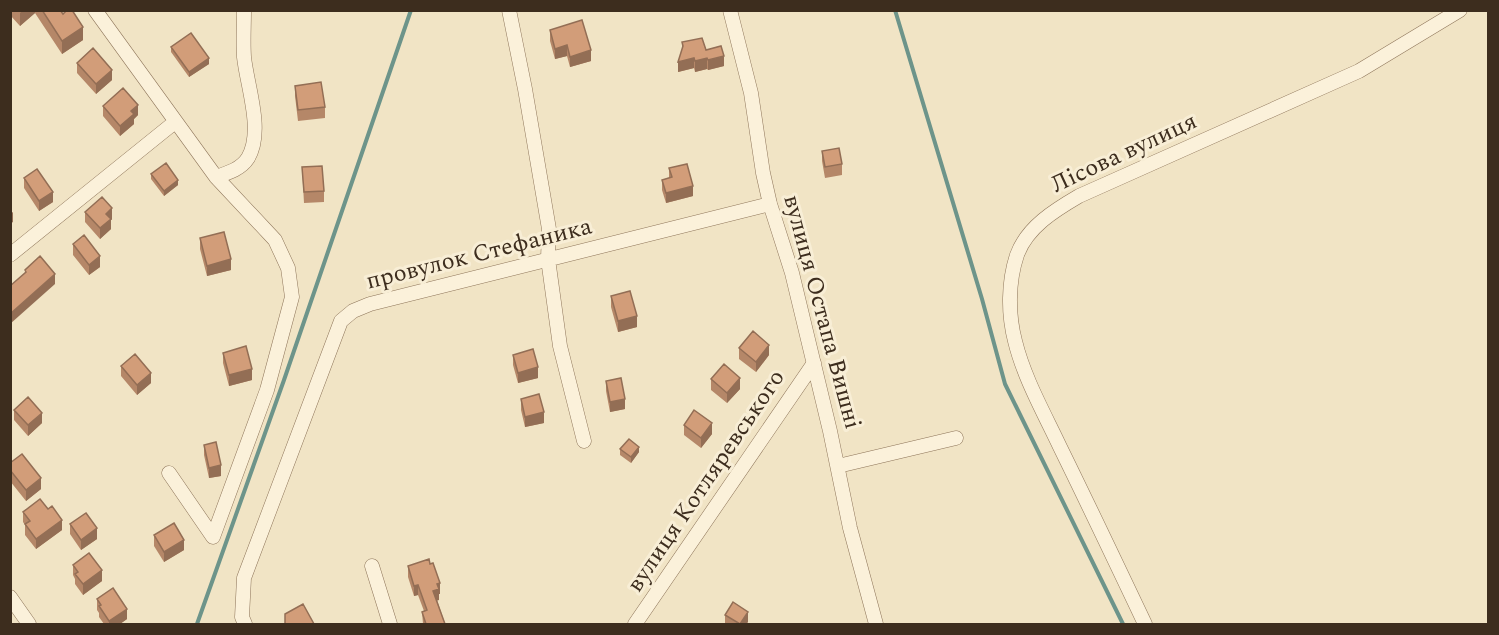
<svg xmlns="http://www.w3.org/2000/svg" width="1499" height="635" font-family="Spectral,serif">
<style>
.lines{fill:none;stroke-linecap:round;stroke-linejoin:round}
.stream{stroke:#6d948a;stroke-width:4}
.minor-casing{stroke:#8e755a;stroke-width:15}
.minor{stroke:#fbf1da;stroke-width:14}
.wall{fill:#b58768}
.shaded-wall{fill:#936e55}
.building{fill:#d29d79;stroke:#936e55;stroke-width:1.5}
.labels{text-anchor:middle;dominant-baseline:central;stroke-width:6;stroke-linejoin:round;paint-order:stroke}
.street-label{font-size:24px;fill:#3d2d1e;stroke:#f8eed6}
</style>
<rect width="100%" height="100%" fill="#f1e4c5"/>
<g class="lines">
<path class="stream" d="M895,10L982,299L1005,384L1123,624
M197,624L284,380L411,10"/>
<g class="minor-casing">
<path id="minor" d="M95,10L216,177L275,240L288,268L292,297L267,390L213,537L169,473
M509,10L525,89L549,229L548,259L560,346L584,441
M730,10L751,93L763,173L770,204L792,273L830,431L850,528L876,624
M216,177C228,173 241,169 248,158C264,131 247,86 244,57C243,42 244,26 244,10
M10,255L175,122
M838,466L956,438
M372,566L390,624
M10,597L29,624
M245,624L242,617L244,578L341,321L353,311L370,304L770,204
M635,624L814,363
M1145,624C1117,565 1089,506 1060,447C1044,413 1024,378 1015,341C1008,314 1008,282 1017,255C1027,227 1055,210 1079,196L1359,71L1460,10"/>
</g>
<use href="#minor" class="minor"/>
</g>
<path class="wall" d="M10,10H60L83,40L62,54L35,13L20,26L10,15Z
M550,30L591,61L570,67L567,56L555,59L550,41Z
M682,42L706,50L724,66L708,70L707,69L695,72L694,68L678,72L682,50Z
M171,47L209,64L189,77L171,52Z
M77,63L112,80L96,94L77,73Z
M295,86L325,107V118L298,121L295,96Z
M103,106L138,115L134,119V124L120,136L103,116Z
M822,151L842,164V175L825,178L822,161Z
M302,167L324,191V202L304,203Z
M669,168L693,196L666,203L662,190V180L669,178Z
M151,174L178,185L164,196L151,179Z
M24,178L53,202L39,211L24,188Z
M85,212L112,219L111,220V229L100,239L85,222Z
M200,238L231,270L207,276L200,249Z
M73,244L100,267L89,275L73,255Z
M611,296L637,327L618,332L611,307Z
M739,348L769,355L756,372L739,359Z
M223,353L252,380L229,386L223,363Z
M513,355L538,378L518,383L513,365Z
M121,366L151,383L137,395L121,376Z
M711,379L740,389L727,403L711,390Z
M606,381L625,409L610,412L606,391Z
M521,399L544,423L525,427L521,410Z
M14,410L42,423L28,436L14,420Z
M684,425L712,434L701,448L684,435Z
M204,445L221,476L209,478L204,455Z
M620,449L639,452L631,463L620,455Z
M10,463L41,489L26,501L10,481Z
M23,512L62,530L36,549L25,535V525L23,522Z
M70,524L97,539L81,550L70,534Z
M154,535L184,550L164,562L154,546Z
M73,565L102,581L83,595L75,584V579L73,575Z
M408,566L440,594H439V600H437L445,624H423L422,612L424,611L418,595L414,596L408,577Z
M97,599L127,619L120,624H104L99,617V613L97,610Z
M725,615L748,622L746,624H725Z"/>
<path class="shaded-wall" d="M23,10H35V13L20,26V13Z
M83,27V40L62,54V41Z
M567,45V56L555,59V49Z
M591,50V61L570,67V57Z
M724,56V66L708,70V60Z
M209,58V64L189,77V72Z
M694,58V68L678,72V62Z
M707,58V69L695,72V61Z
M112,70V80L96,94V84Z
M138,105V115L134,119V124L120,136V126L131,111Z
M178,180V185L164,196V191Z
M693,186V196L666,203V193Z
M53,192V202L39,211V201Z
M112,208V219L111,220V229L100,239V228L106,214Z
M13,212V222L10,224V214Z
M100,256V267L89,275V265Z
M231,259V270L207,276V266Z
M55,274V284L10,324V314Z
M637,316V327L618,332V321Z
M769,345V355L756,372V362Z
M538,367V378L518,383V373Z
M252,369V380L229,386V375Z
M151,373V383L137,395V385Z
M740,378V389L727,403V393Z
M625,399V409L610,412V402Z
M544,412V423L525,427V417Z
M42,413V423L28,436V425Z
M712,423V434L701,448V438Z
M639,447V452L631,463V457Z
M221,465V476L209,478V468Z
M41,478V489L26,501V490Z
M62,520V530L36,549V539Z
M97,528V539L81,550V540Z
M184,540V550L164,562V552Z
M102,570V581L83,595V584Z
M440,583V594H439V600L433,602V591L437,584Z
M418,585V595L414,596V586Z
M127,609V619L120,624H109V621Z
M748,612V622L746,624H740Z"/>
<path class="building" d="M42,10H60L63,14L67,10H72L83,27L62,41Z
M582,20L591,50L570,57L567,45L555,49L550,30Z
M191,33L209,58L189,72L171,47Z
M702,38L706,50L721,46L724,56L708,60L707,58L695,61L694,58L678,62L683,46L682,42Z
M93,48L112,70L96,84L77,63Z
M321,82L325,107L298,110L295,86Z
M123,88L138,105L131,111L134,114L120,126L103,106Z
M839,148L842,164L825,167L822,151Z
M166,163L178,180L164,191L151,174Z
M687,164L693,186L666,193L662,180L672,177L669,168Z
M322,166L324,191L304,192L302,167Z
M37,169L53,192L39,201L24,178Z
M102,197L112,208L106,214L111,219L100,228L85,212Z
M224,232L231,259L207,266L200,238Z
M84,235L100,256L89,265L73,244Z
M40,256L55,274L10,314V286L26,272L25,270Z
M630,291L637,316L618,321L611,296Z
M753,331L769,345L756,362L739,348Z
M246,346L252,369L229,375L223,353Z
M533,349L538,367L518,373L513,355Z
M135,354L151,373L137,385L121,366Z
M724,364L740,378L727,393L711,379Z
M621,378L625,399L610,402L606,381Z
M539,394L544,412L525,417L521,399Z
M28,397L42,413L28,425L14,410Z
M694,410L712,423L701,438L684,425Z
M629,439L639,447L631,457L620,449Z
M216,442L221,465L209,468L204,445Z
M22,454L41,478L26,490L10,470V463Z
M40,499L48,509L52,506L62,520L36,539L25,524L30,521L23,512Z
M86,513L97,528L81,540L70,524Z
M174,523L184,540L164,552L154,535Z
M89,553L102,570L83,584L75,574L78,572L73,565Z
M429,559L430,564L433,563L440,583L437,584L439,589L433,591L445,624H426L422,612L427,610L418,585L414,586L408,566Z
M113,588L127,609L109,621L99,606L101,605L97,599Z
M733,602L748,612L740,624L725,615Z
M303,604L314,624H285V614Z"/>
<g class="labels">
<g class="street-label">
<text transform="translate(1124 153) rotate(-25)">Лісова вулиця</text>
<text transform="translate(479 254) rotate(-14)">провулок Стефаника</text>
<text transform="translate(822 312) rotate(75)">вулиця Остапа Вишні</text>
<text transform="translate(706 481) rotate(-56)">вулиця Котляревського</text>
</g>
</g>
<rect width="1499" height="635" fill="none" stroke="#3d2d1e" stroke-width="24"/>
</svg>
